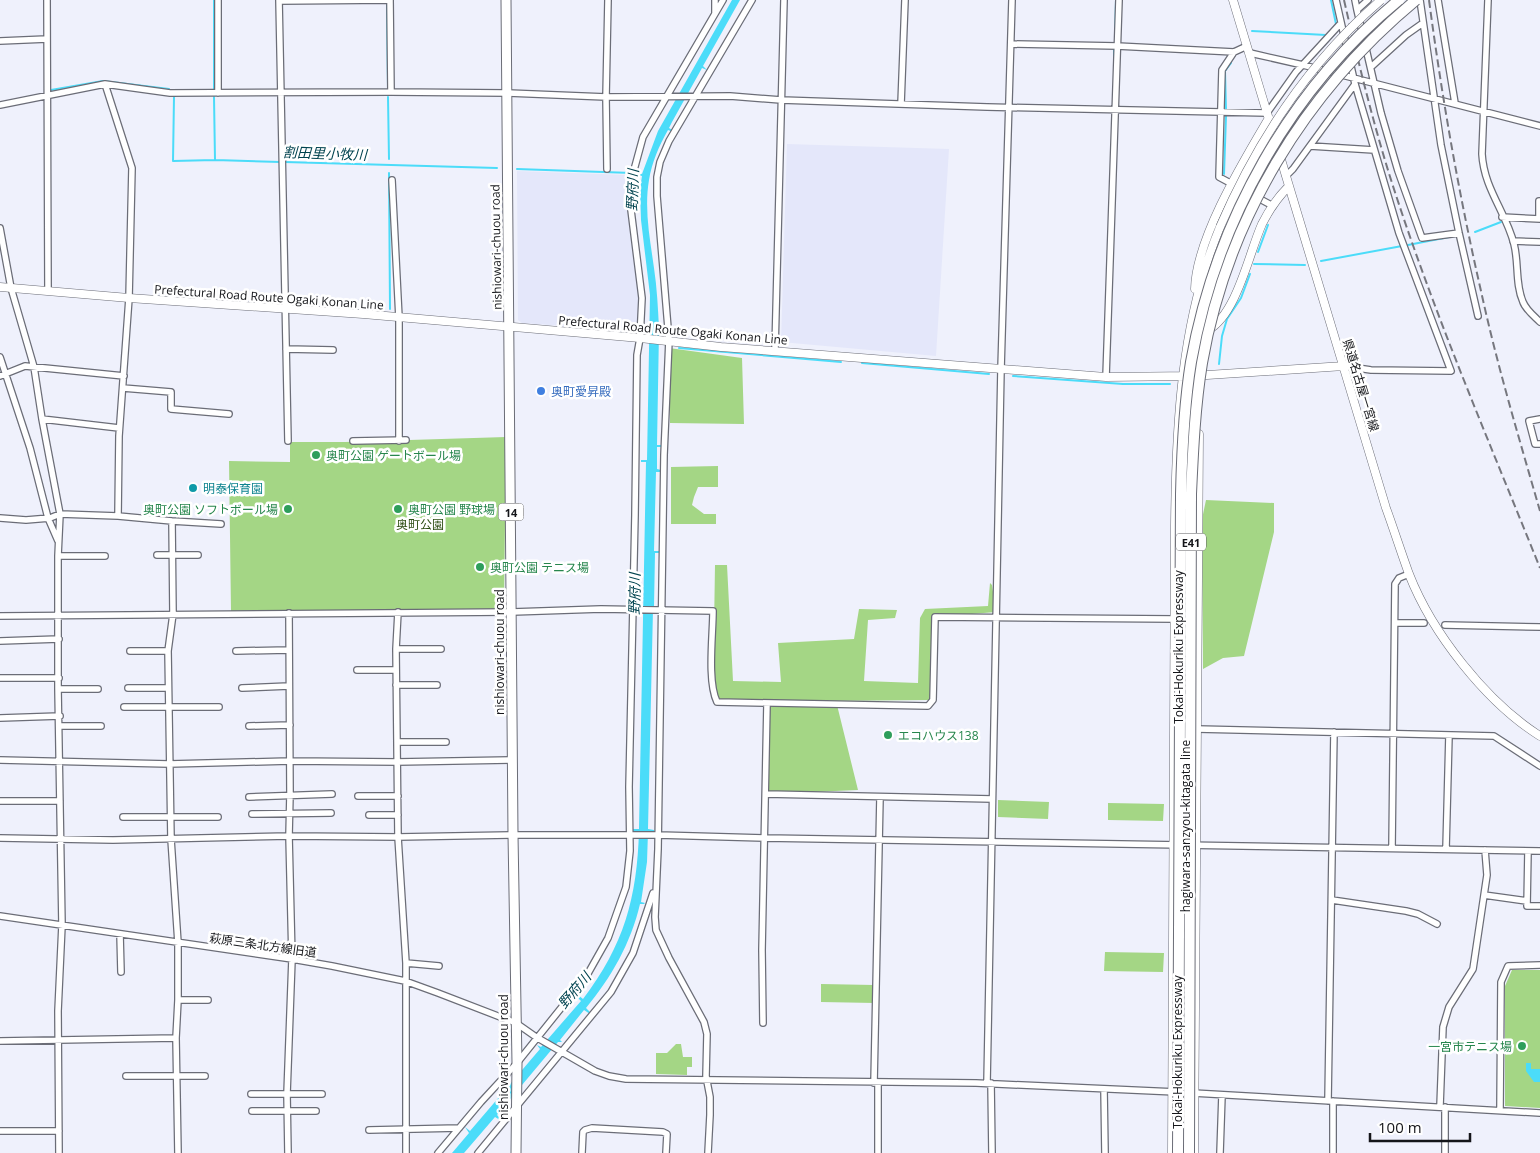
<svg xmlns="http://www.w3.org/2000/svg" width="1540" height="1153" font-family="'Open Sans','Noto Sans JP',sans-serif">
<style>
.built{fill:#e4e7fa}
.green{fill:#a4d685}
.water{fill:#4bdcf9}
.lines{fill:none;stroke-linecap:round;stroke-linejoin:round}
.stream{stroke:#4bdcf9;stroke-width:2}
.minor-casing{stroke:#6b6d77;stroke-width:8}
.secondary-casing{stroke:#6b6d77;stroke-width:9}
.primary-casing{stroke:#6b6d77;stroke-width:11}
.minor{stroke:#fff;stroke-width:5.5}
.secondary{stroke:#fff;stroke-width:8}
.primary{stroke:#fff;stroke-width:9}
.rail{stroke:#76777e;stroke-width:2;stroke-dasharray:8 4;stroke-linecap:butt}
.secondary-bridge-casing{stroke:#6b6d77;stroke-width:9;stroke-linecap:butt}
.motorway-bridge-casing{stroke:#6b6d77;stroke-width:12;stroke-linecap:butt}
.secondary-bridge{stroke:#fff;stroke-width:8}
.motorway-bridge{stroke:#fff;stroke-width:10}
.shop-dot{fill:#3f7fe0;stroke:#fff;stroke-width:2}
.leisure-dot{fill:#2e9e5b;stroke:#fff;stroke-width:2}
.culture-dot{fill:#0f9aa8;stroke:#fff;stroke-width:2}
.labels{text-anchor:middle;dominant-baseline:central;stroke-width:5;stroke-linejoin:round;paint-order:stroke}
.shield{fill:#fff;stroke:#5a5b5e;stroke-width:1}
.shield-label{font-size:11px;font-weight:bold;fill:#141519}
.street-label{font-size:12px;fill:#141519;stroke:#fff}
.shop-label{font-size:12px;fill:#366cbe;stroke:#fff;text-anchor:start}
.leisure-label{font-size:12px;fill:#27864d;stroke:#fff;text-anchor:start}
.culture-label{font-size:12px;fill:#0d838f;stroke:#fff;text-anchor:start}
.park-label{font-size:12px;fill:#2c4d12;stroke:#fff}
.water-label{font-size:14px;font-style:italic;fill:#00434f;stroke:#fff}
</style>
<rect width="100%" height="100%" fill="#eff1fc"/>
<path class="built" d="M787,144L949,149L936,356L781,342Z
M517,171L627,175L628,208L640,297L638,331L522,323L518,320Z"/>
<path class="green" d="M669,348L742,358L744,424L670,423Z
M506,437L504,609L231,611L229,461L290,462V442H345Z
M718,466V487H698L694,497L692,505L704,514H716V524H671V467Z
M1206,500L1274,503V532L1244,656L1223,658L1203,669L1202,519Z
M715,565H727L733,681L781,682L778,643L854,639L859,609L897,610L895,618L868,620L864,681L918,683L920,618L925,609L988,606L990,583L992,585L996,612L935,617L933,700L720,702L713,693Z
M837,705L858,790L766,794L767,706Z
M998,800L1049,802L1048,819L998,817Z
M1108,803L1164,804L1163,821L1108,820Z
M1105,952L1164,953L1163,972L1104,971Z
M1512,970H1540V1108L1505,1106V986Z
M821,984L874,985L875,1003L821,1002Z
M676,1044H681L683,1057H692V1067H687V1075L656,1074V1053H667Z"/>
<path class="water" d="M732,0H740L703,66L707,70L702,68L672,122L669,128L674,131L673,132L668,130C659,146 652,162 649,180C644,209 650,239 654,268C657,288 658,308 659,329L666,330L659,331L657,445H662V447H657V469L661,470V472H656L654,551H660V553H655L654,606L660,607L653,609L648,829L654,830V831L648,832L647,862L641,902L645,903L644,904H640C631,943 611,978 586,1008L591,1013L590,1014L584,1010L560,1040L562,1042H558L497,1115L501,1119L500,1120L495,1117L464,1153H452L469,1133L465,1127L470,1131L540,1049L537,1045L541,1047L581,1001L577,997L578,995L583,999C624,945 637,898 639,831H633V829H639L646,462H641V460H647L650,295L641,220L640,189L642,176L629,174L630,170L642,174L658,131Z
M1526,1063H1531V1069H1540V1082H1534L1526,1071Z"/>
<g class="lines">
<path class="stream" d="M214,0V90
M1331,0L1336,24
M387,3L388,88
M1252,31L1326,35
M1115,44L1116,0
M1114,74V49
M51,90L103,81L169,89
M174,97L173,161L215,160
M214,97L215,160L280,162
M388,97L389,159
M1226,110L1225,71L1231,63
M285,162L497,168
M517,169L632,173
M389,173L390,309
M1224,174L1226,116
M1475,232L1501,222
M1408,245L1449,237
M1258,252L1268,225
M1321,261L1402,246
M1254,264L1305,265
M679,348L841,362
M862,363L989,374
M1219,364L1222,336L1227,319L1241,298L1250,274
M1013,376L1123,384H1170"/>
<g class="minor-casing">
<path id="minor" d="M47,0L48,291
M218,0V93
M279,0L288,441
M390,0L391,92
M1336,0L1355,84L1399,233L1451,371L1371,370L1344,366
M1355,0L1357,10L1368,0
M1420,0L1441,145L1459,233L1478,316
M1438,0L1455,103
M1488,0L1482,154C1484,189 1506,212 1514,244C1519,263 1515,284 1523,302C1526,310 1534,316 1540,322
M279,1L390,0
M1357,10L1381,113L1398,171L1422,238L1459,233
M715,13V0
M0,41L47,39
M1011,44L1117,46L1234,52L1247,46
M1234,52L1222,70L1219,177L1273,206
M1250,53L1303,65L1540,126
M1371,67L1406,35L1423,23
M105,84L132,168L129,298L119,436L118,516
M901,104L905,0
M0,105L105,84L170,93L391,92L506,93L606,97L730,96L781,100L987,107L1267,113L1296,72L1341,23
M1310,146L1374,150
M607,169L606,97L608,0
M1286,176L1293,169L1355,84
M392,180L399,318V441
M1502,217L1540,219
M1539,219V201
M0,228L11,288L34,367L42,419L60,514L58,556V689L62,925L58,1011L59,1153
M1513,241L1540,242
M286,349L333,350
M775,350L784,0
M0,357L30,448L48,518L58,541
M0,376L25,366L124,376
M1106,377L1119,0
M123,388L171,392V409L229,414
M42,419L119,428
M1540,419L1529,421L1535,444H1540
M353,441L406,440
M0,518L26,520L50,518L60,514L118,516L172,521L221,524
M172,521L173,614L168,651L171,839L178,943V1000L176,1038L178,1153
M157,555H198
M58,556H105
M398,612L396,649L398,837L406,963V1153
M0,616L512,612L601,609L713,611C713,635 707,681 717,702L928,706L933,700L935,617L1174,619
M1395,623H1424
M1445,625L1540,627
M0,641L59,639
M396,649H441
M130,651H168
M236,651L289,650
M357,670H396
M0,678H59
M396,685H437
M128,688H168
M242,688L289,686
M58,689H98
M124,707H219
M0,718L60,716
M59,726H101
M249,726L290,725
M1197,729L1494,736L1540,766
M397,742H446
M0,760L169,764L290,761L397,762L513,760
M766,794L992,799
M358,796H398
M249,797L332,794
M0,801H60
M252,814L331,813
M369,815H398
M123,817H218
M0,838L113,840L289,836L398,837L513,835H658L765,838L1540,851
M1392,848L1395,584L1399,578L1409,574
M1446,849L1449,735
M1528,851L1527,906H1540
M1484,895L1527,901
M1332,900L1406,911L1418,914L1437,924
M0,916L292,959L332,966L405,981L438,993L516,1023L536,1037L595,1071L609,1076L626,1079L976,1083L1176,1092
M120,934L121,972
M406,963L439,966
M178,1000H208
M763,1023L762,950L767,704
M0,1041L176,1038
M126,1076H205
M874,1083L880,797
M878,1083V1153
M987,1083L1001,369L1012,0
M991,1083L992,1153
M1104,1089L1105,1153
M1193,1093L1540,1113
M251,1094H322
M1328,1101L1334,732
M1333,1101V1153
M1440,1106L1443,1027L1449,1007L1473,969L1487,875L1485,850
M1445,1107V1153
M1500,1110L1501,982L1508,966L1540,965
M252,1111H316
M369,1130L459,1128
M0,1131H59
M288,1153L287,1094L292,959L289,836L290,794L289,613
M438,1153L481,1102L517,1063L586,977L608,938L626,887L630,851L629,787L635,515L637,355L640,338L642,298L630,202L634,170L643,137L723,0
M478,1153L611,992L633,953L653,893
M582,1153L583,1132L585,1130L592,1128L663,1132L667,1134L666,1153
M708,1153L710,1115V1097L706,1076L707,1034L704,1022L669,958L656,930L655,917L658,849L664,455L669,340L657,196V177L660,162L669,141L752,0
M1220,1153L1222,1095"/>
</g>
<g class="secondary-casing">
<path id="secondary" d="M1233,0L1386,508C1394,530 1401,552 1409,574C1432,633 1486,702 1540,736
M0,287L129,298L363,314L640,338L721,347L1106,377L1192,376L1344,366
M1195,289C1196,239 1243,162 1269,118
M1208,330C1237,314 1249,253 1262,224C1269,210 1278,197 1289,186
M1172,1153L1175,526C1176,425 1181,321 1220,227
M1194,1153L1199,434"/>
</g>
<g class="primary-casing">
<path id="primary" d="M506,0L513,835L517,1063L516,1153"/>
</g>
<use href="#minor" class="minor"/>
<use href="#secondary" class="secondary"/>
<use href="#primary" class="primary"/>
<path class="rail" d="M1344,0C1358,61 1373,123 1392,183C1434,314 1489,441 1540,568
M1429,0C1442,98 1459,195 1481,291C1497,365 1519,438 1540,511"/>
<g class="secondary-bridge-casing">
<path id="secondary-bridge" d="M1220,227C1257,141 1310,61 1381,0"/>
</g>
<g class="motorway-bridge-casing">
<path id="motorway-bridge" d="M1178,1153L1181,494C1182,450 1184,405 1191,362C1216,222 1289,90 1399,0
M1189,1153L1191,494C1193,450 1195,406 1202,363C1227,219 1305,92 1416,0"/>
</g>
<use href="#secondary-bridge" class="secondary-bridge"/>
<use href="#motorway-bridge" class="motorway-bridge"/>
</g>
<circle class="shop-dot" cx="541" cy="391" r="5"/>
<g class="leisure-dot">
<circle cx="316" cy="455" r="5"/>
<circle cx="288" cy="509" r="5"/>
<circle cx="398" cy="509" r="5"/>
<circle cx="480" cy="567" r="5"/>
<circle cx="888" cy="735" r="5"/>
<circle cx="1522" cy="1046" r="5"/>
</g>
<circle class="culture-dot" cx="193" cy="488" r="5"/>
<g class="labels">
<g class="shield">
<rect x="498.5" y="503.5" width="25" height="17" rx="4"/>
<rect x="1176" y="533.5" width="30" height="17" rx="4"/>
</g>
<g class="shield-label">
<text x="511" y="512">14</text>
<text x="1191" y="542">E41</text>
</g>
<g class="street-label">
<text transform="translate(496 247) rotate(-91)">nishiowari-chuou road</text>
<text transform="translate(269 297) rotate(4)">Prefectural Road Route Ogaki Konan Line</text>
<text transform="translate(673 330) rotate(5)">Prefectural Road Route Ogaki Konan Line</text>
<text transform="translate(1361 385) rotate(73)">県道名古屋一宮線</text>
<text transform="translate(1178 647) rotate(-90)">Tokai-Hokuriku Expressway</text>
<text transform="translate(499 652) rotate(-90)">nishiowari-chuou road</text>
<text transform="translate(1185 826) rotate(-90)">hagiwara-sanzyou-kitagata line</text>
<text transform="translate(263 945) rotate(8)">萩原三条北方線旧道</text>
<text transform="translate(1177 1052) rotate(-90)">Tokai-Hokuriku Expressway</text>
<text transform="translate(503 1057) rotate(-90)">nishiowari-chuou road</text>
</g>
<g class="shop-label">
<text x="551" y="391">奥町愛昇殿</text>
</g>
<g class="leisure-label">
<text x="326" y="455">奥町公園 ゲートボール場</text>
<text x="278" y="509" text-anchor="end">奥町公園 ソフトボール場</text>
<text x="408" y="509">奥町公園 野球場</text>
<text x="490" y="567">奥町公園 テニス場</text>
<text x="898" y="735">エコハウス138</text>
<text x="1512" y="1046" text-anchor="end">一宮市テニス場</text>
</g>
<g class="culture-label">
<text x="203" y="488">明泰保育園</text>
</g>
<g class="park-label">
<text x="420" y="524">奥町公園</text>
</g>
<g class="water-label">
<text transform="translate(325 153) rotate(2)">割田里小牧川</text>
<text transform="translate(632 190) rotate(-88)">野府川</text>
<text transform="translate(634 594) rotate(-89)">野府川</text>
<text transform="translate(574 990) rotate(-50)">野府川</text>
</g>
</g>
<path d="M1370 1133v8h100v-8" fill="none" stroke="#141519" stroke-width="2.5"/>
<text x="1378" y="1133" font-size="15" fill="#141519" stroke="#ffffff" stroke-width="4" paint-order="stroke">100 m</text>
</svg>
